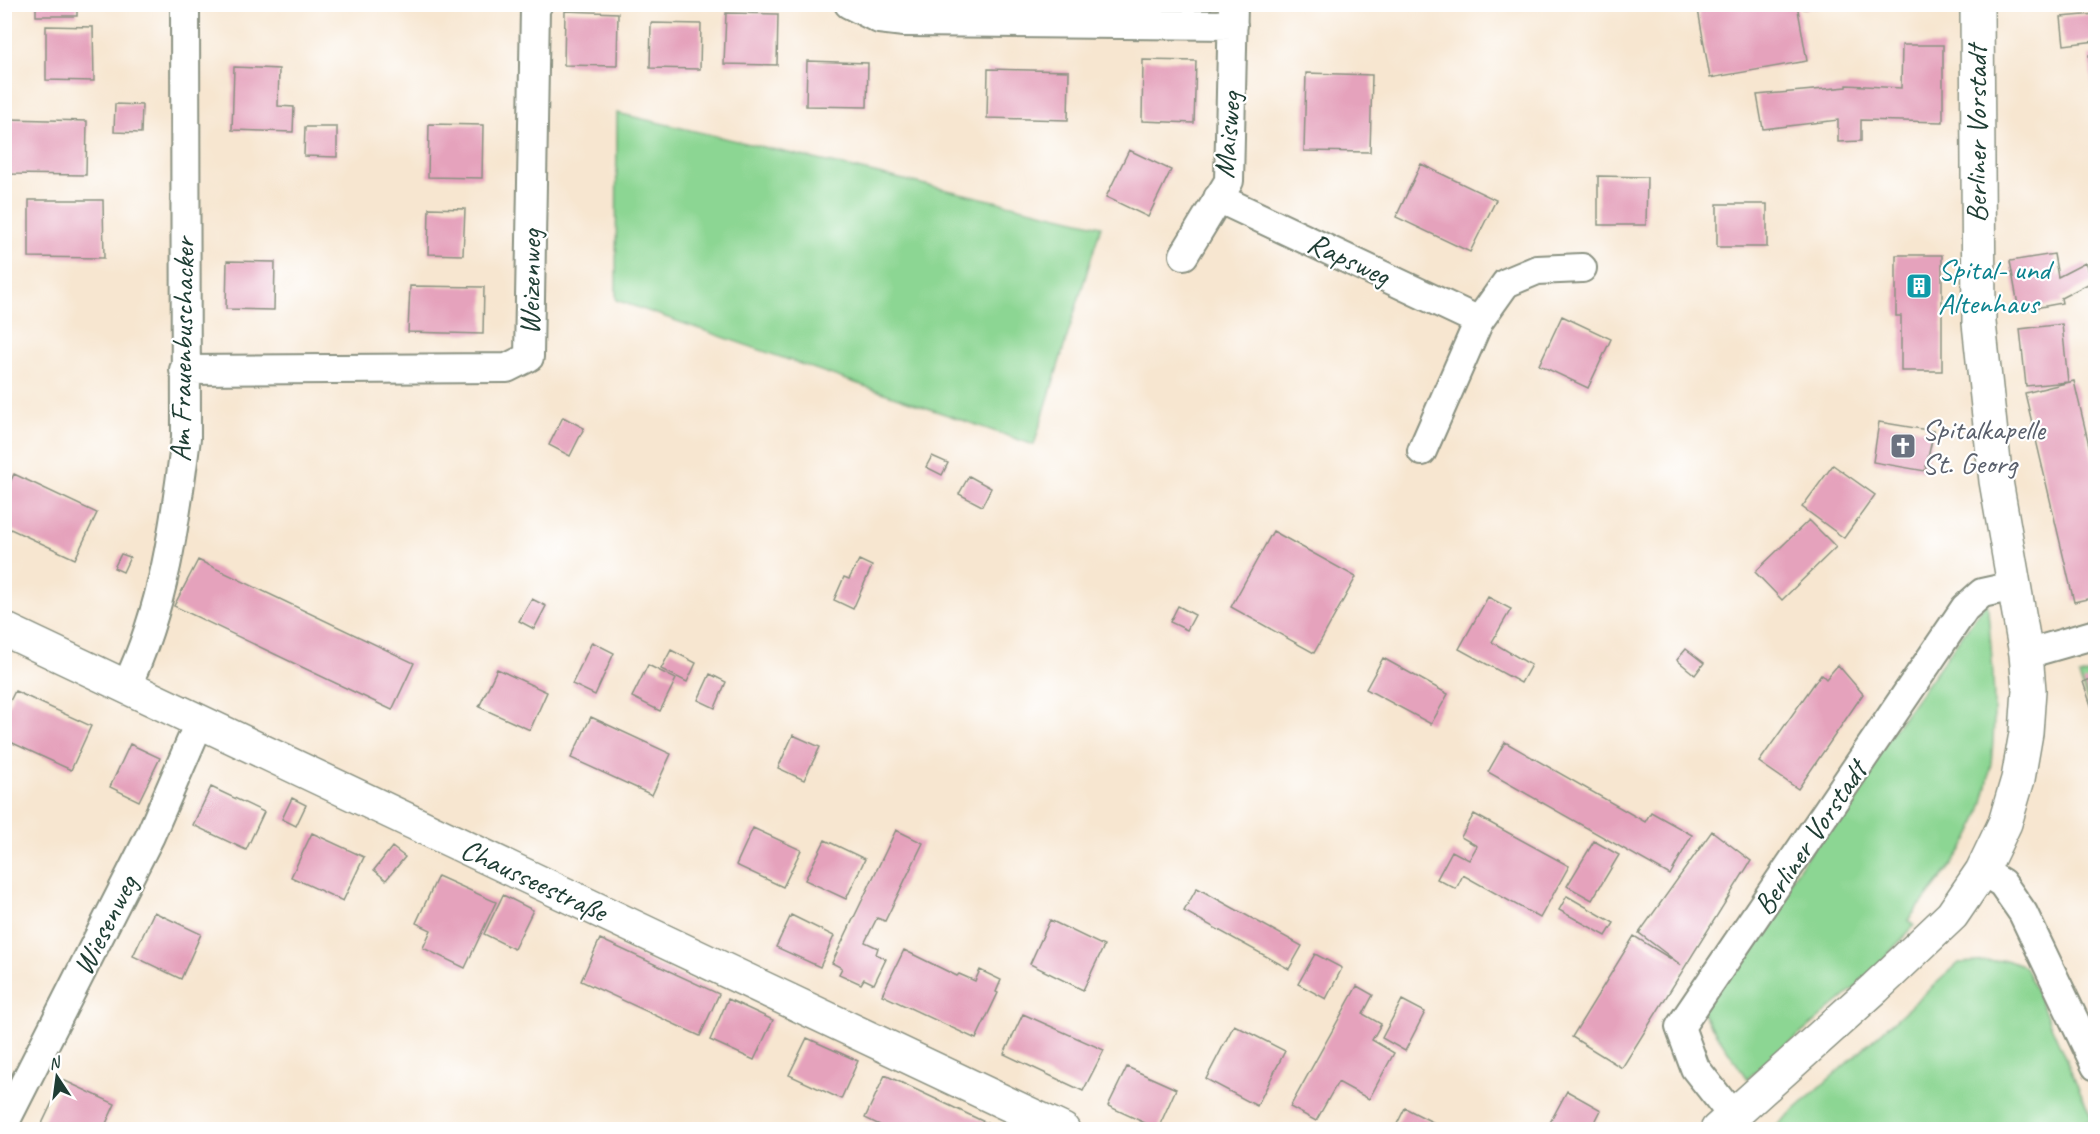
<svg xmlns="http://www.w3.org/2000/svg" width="2100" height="1134" font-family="Caveat,sans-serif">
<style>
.green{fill:#8cd693;stroke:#568a64;stroke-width:1.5}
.building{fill:#e5a2bc}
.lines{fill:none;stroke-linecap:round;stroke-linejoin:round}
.minor-casing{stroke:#8b9282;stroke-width:32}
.tertiary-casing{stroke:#8b9282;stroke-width:36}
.secondary-casing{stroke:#8b9282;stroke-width:36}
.minor{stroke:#fff;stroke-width:28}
.tertiary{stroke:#fff;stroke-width:33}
.secondary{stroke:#fff;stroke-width:33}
.labels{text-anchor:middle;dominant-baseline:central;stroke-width:4.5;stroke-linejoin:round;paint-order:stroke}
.street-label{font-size:30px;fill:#1f3d34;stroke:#fff}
.culture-label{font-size:30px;fill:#0d838f;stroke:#fff;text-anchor:start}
.worship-label{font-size:30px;fill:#5b616d;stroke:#fff;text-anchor:start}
</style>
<rect width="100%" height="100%" fill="#fff"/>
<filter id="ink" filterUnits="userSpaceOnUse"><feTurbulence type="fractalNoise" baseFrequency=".0167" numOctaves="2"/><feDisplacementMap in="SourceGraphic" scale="12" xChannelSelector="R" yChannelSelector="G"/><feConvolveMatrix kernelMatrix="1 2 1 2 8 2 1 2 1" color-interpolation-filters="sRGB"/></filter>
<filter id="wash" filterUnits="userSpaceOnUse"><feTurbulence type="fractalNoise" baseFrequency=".008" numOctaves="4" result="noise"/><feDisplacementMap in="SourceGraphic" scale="24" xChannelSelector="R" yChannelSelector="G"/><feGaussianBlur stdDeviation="1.35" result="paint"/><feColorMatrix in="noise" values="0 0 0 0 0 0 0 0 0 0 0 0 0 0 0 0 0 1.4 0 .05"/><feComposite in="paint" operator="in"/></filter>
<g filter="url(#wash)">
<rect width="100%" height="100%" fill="#f7e6d0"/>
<path class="green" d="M617,113L1101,226L1034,445L616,300Z
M1987,601C1994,678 2006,782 1962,850C1946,874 1927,897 1908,920L1914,926L1861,983L1747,1079L1701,1011L1893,731Z
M2095,672V723L2079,676Z
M2006,960L2025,967L2092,1118L2073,1130L1773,1129L1959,963Z"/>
<g id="blocks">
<path class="building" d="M36,4H77V16H36Z
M1697,4H1797L1807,61L1710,78Z
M1803,4H1824V6L1804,9Z
M565,11L618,13L617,66L564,65Z
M726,13L778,14L777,65L724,64Z
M2096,14V41L2064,45L2061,17Z
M651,23L701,24L700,69L650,68Z
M46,26L93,27L94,81L46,80Z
M1902,45H1943V122L1861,120V141L1838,142V120L1763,129L1757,95L1847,87V85L1901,88Z
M2096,54V106H2094L2089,55Z
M1143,60L1196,61L1194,123L1142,121Z
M807,61L868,63L867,107L806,106Z
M234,67L279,69L278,106L294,107L293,132L232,130Z
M988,69L1069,71L1068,120L987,118Z
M1306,73L1372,75L1370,152L1304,151Z
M115,104L142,105L141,133L114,132Z
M9,119L87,121L86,175L8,174Z
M429,124L483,125L482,178L428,177Z
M305,127H337V157L304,156Z
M1129,150L1171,170L1148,217L1106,197Z
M1421,164L1496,200L1470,252L1396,217Z
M1598,176L1647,177L1646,225H1598Z
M29,200H103L104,258L29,257Z
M1717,204H1767V247H1717Z
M429,208L465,209L463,255L428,254Z
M2054,254L2058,277L2085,263L2094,281L2061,298L2062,303L2019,311L2010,261Z
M1896,255H1942V371H1901V316H1896Z
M227,261L275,262L274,310L226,309Z
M410,286L484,287L483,334L408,332Z
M1562,316L1611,339L1588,388L1539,365Z
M2062,324L2068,382L2026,386L2020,329Z
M2074,381L2096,475V597L2074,602L2025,393Z
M563,417L584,428L570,456L549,445Z
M1879,422L1934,431L1925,471L1873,462Z
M932,456L948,463L942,475L926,467Z
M1833,465L1875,495L1844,538L1802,507Z
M14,474L97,513L75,559L4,526V495Z
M969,476L991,488L982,506L959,494Z
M1809,520L1836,547L1782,600L1755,572Z
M1273,531L1356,577L1314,653L1231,607Z
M121,554L130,557L123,572L114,568Z
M198,560L414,663L392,710L174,606Z
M859,560L872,566L853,609L834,600L844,577L849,579Z
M1488,597L1511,609L1492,642L1531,665L1521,683L1459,649Z
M532,599L546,606L534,629L519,621Z
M1178,606L1195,615L1187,630L1170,622Z
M592,642L614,653L595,695L572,684Z
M1686,649L1704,663L1695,675L1677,660Z
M671,650L696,663L687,682L661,669Z
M1383,658L1448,694L1431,724L1366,689Z
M648,665L676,679L660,711L632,697Z
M1838,665L1863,694L1798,789L1759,762L1821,674L1826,679Z
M497,669L547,692L530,730L479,707Z
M710,674L726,682L715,708L698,700Z
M2096,677V717H2095L2083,682Z
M15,691L91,726L71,770L4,739V713Z
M591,717L671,754L652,795L571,758Z
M793,735L820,747L804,780L778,768Z
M1505,742L1645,822L1651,812L1692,835L1670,875L1488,772Z
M130,744L160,758L139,801L110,787Z
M211,787L264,812L246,850L193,825Z
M292,798L306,805L296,826L282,819Z
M1474,814L1569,866L1540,918L1463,875L1456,889L1437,879L1452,851L1469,860L1477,846L1461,837Z
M753,828L801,850L783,887L736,865Z
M896,830L923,843L885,921L877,918L865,942L878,948L876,954L886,959L874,984L864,979L861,984L839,974L842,968L832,963Z
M1712,831L1751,861L1622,1068L1572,1037L1634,936L1681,965L1639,933Z
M312,833L364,857L343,901L291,877Z
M825,840L865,859L846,899L805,880Z
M1594,841L1619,855L1592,900L1567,886Z
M392,847L405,857L386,880L374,870Z
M438,876L496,902L465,968L423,948L431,930L416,923Z
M1197,888L1302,946L1289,969L1184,911Z
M503,895L533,910L514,949L484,934Z
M1567,896L1614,923L1606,936L1559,910Z
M154,912L201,934L181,979L133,956Z
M791,915L834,936L820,967L776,947Z
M1050,920L1104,946L1083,990L1030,964Z
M600,939L719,994L700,1036L581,981Z
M904,950L957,976L959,974L975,981L980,970L1001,980L996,992L998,993L976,1039L882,995Z
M1315,954L1342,968L1326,999L1298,984Z
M1357,986L1373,995L1363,1014L1381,1024L1372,1040L1394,1053L1369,1099L1338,1082L1316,1121L1290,1107Z
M728,999L773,1020L754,1060L710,1040Z
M1402,1000L1425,1012L1405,1051L1382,1038Z
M1023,1014L1104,1050L1083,1091L1004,1054Z
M1234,1025L1285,1051L1257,1106L1206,1079Z
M807,1038L858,1061L841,1099L789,1075Z
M1127,1067L1176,1089L1158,1129L1108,1106Z
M885,1075L995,1127L994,1130H890L865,1118Z
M63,1080L115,1104L103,1130H39Z
M1567,1091L1601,1110L1591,1130H1546Z
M1405,1108L1448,1130H1394Z"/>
</g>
</g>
<g filter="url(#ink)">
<use href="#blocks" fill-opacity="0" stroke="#8b9282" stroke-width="1.5"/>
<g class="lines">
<g class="minor-casing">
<path id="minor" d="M849,4L879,19L904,22L1233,25
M1218,198L1479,321L1422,451
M1184,255L1229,181L1233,4
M1479,321L1506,283L1537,270L1582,268
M184,370L507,368L529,357L535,8L538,4
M2026,654L2096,634
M126,687C164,608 175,524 186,438L185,4
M1982,871L2002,883L2023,913L2096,1066
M1732,1115L1695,1068L1680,1027L1965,608L1982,593L2014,586
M4,1124L150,836L199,723"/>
</g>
<g class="tertiary-casing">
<path id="tertiary" d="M4,629L1063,1130"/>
</g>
<g class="secondary-casing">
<path id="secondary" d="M1717,1130L1875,988L1952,915L1982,871L2005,823L2018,779L2026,733L2029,690L2026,654L1996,481L1979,323L1977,4"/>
</g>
<use href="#minor" class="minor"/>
<use href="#tertiary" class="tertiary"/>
<use href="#secondary" class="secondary"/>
</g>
</g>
<defs>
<g id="building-square" transform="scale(1.35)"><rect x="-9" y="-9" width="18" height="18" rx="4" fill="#0f9aa8" stroke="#fff"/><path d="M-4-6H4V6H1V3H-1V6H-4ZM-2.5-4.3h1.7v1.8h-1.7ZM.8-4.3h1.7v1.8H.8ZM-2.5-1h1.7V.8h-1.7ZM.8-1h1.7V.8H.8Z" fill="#fff"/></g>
<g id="church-square" transform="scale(1.35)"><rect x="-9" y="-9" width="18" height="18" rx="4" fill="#6b7280" stroke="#fff"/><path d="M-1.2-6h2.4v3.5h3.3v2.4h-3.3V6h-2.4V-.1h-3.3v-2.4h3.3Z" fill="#fff"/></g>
</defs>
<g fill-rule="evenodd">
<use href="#building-square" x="1919" y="286"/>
<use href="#church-square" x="1903" y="446"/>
</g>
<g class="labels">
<g class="street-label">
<text transform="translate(1976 134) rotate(-90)">Berliner Vorstadt</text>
<text transform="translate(1227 135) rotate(-85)">Maisweg</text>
<text transform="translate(1349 259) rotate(25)">Rapsweg</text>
<text transform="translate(530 282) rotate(-89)">Weizenweg</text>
<text transform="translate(182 350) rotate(-89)">Am Frauenbuschacker</text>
<text transform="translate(1810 838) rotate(-56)">Berliner Vorstadt</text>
<text transform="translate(534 880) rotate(25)">Chausseestraße</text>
<text transform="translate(105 925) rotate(-63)">Wiesenweg</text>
</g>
<g class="culture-label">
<text x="1938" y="269">Spital- und<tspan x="1938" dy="34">Altenhaus</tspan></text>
</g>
<g class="worship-label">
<text x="1922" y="429">Spitalkapelle<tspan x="1922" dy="34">St. Georg</tspan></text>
</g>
</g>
<rect width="2100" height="1134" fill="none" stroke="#fff" stroke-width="24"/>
<g transform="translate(57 1077) rotate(347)" stroke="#ffffff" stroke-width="4.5" paint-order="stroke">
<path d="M0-4.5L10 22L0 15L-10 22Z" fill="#1f3d34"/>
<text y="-9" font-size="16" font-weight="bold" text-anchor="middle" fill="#1f3d34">N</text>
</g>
</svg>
